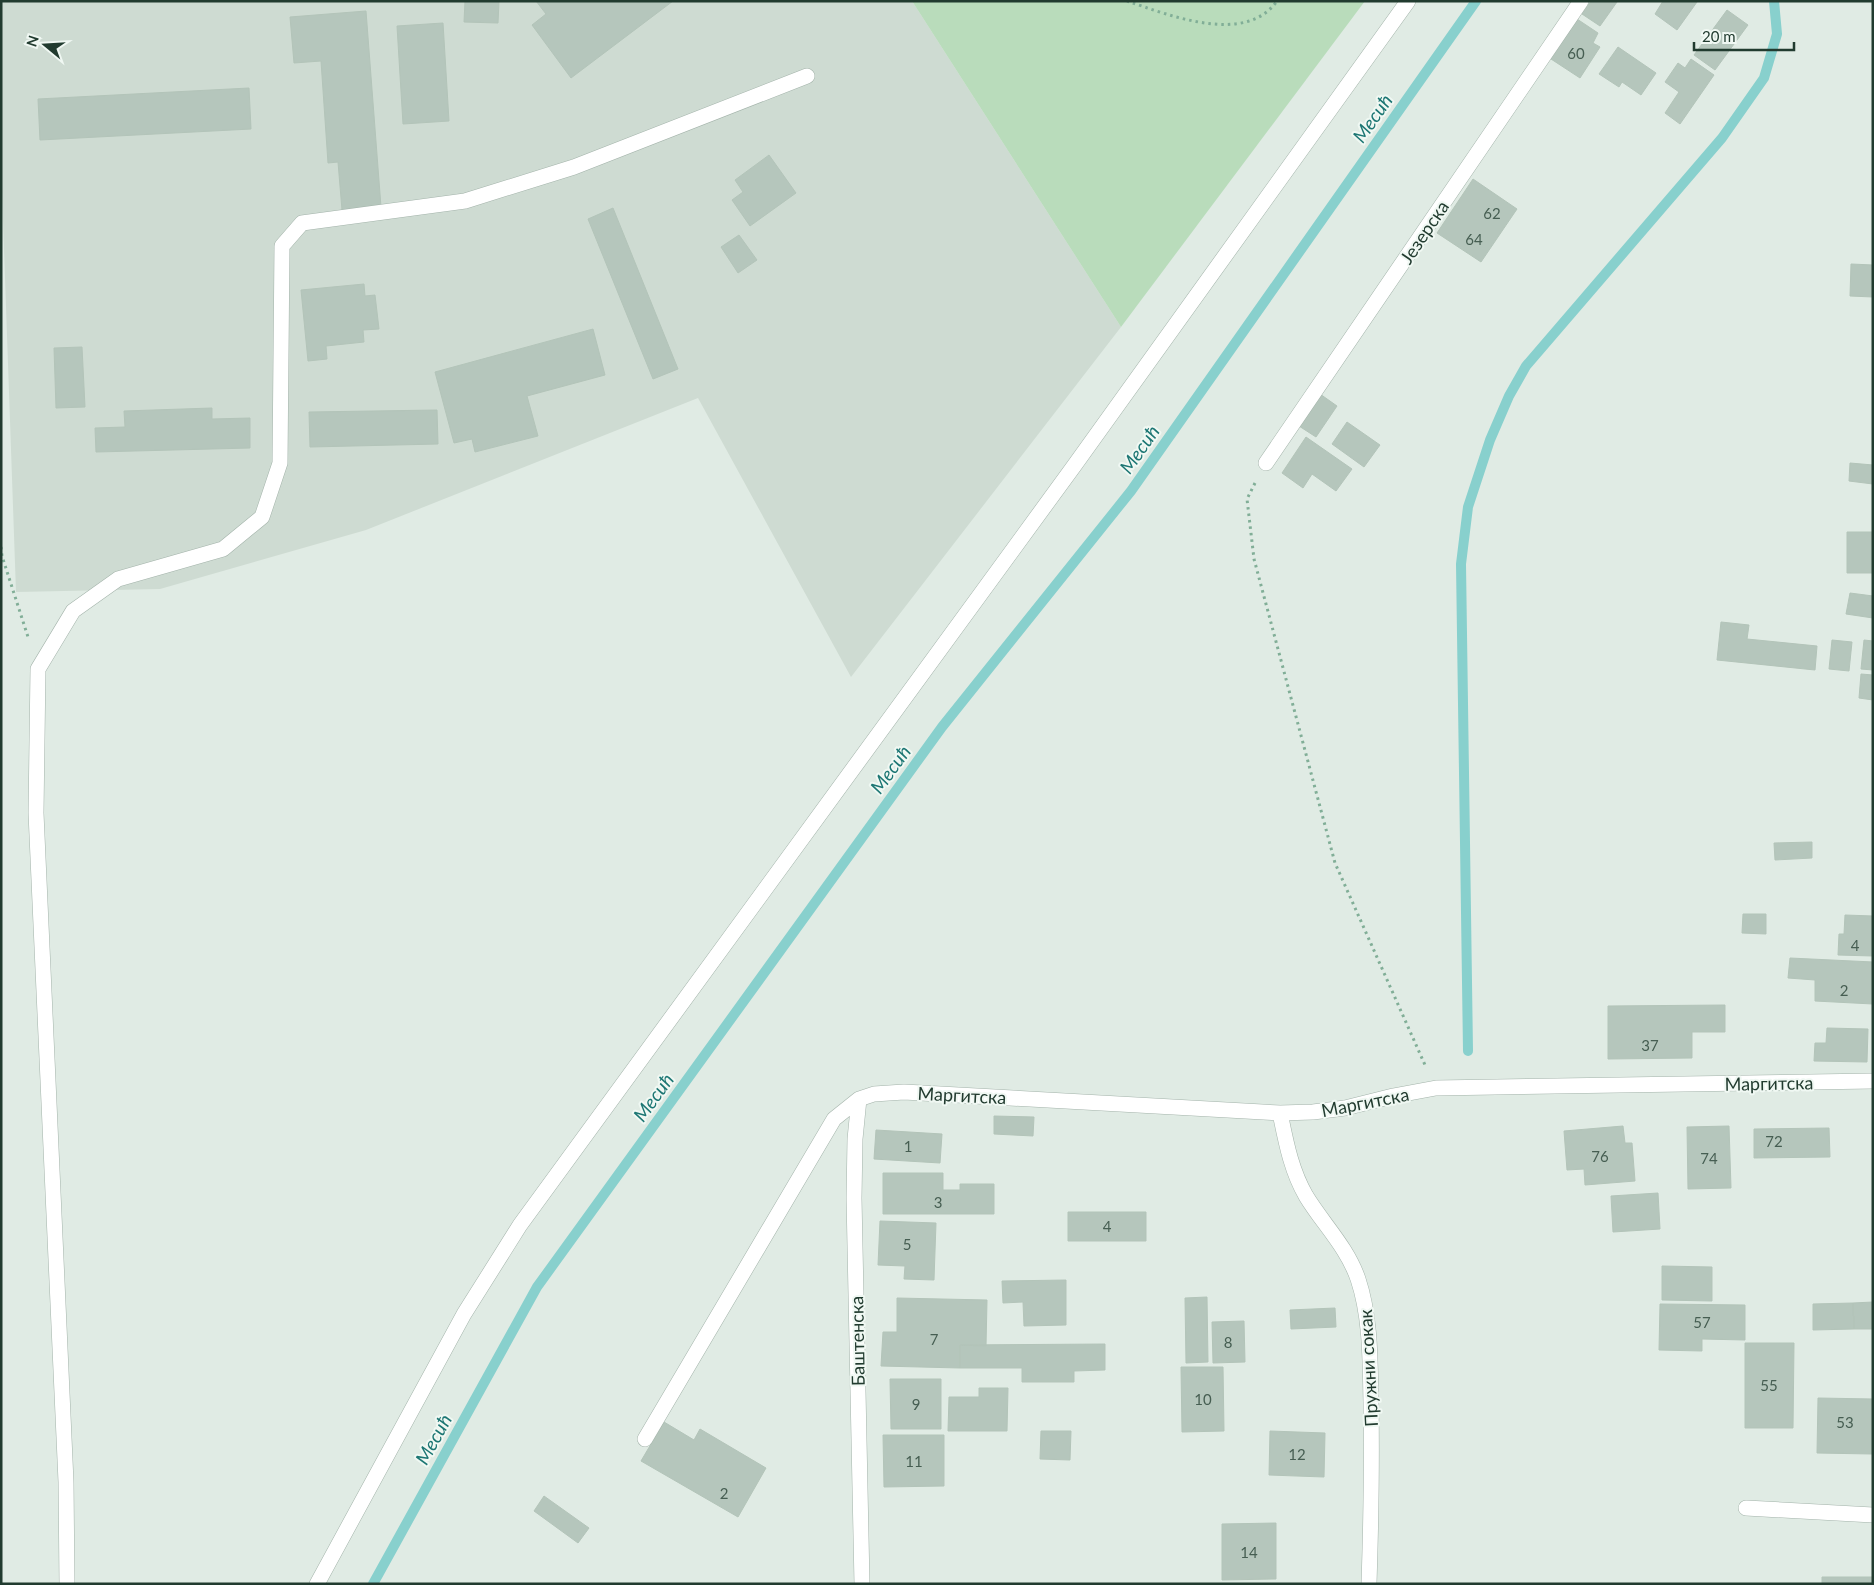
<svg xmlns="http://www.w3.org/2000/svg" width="1874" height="1585" font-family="Lato,sans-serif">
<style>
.built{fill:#cedbd2}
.green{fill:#b9dcbb}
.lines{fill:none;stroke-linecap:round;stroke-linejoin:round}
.stream{stroke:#88d0cd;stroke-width:10}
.building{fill:#b5c6bc;stroke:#b3c4b9}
.minor-casing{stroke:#a3b3aa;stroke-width:16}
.path{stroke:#81ae97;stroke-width:3;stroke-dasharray:2.5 4;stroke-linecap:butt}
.minor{stroke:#fff;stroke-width:15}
.labels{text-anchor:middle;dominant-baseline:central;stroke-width:4;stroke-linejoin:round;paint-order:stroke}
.number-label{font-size:15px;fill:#465e52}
.street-label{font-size:18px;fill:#213b2f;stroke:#f0f8f3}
.water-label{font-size:19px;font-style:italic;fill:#1c7673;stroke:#f0f8f3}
</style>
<rect width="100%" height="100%" fill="#e0ebe4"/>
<path class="built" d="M1,1H912L1121,327L851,677L698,398L366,530L160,589L16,592L1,164Z"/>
<path class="green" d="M912,1H1365L1121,327Z"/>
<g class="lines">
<path class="stream" d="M1468,1051L1461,564L1468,507L1490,440L1509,396L1526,366L1722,138L1764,78L1777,34L1774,1
M373,1584L537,1287L942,727L1131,491L1476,1"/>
</g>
<path class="building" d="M465,1H499L498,23L464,22Z
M536,1H673L571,78L532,25L546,14Z
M1591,1L1617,2L1600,26L1582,14Z
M1663,1H1695L1697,2L1677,30L1655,14Z
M1727,10L1748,25L1715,70L1694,55Z
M366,11L381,207L342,210L338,162L328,163L321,61L294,63L290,17Z
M1577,19L1598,33L1593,43L1600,47L1580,78L1551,59Z
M443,23L449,121L403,124L397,26Z
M1618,47L1656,73L1641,95L1622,82L1619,87L1599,74Z
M1691,59L1714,75L1680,124L1665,113L1679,92L1665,82L1678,63L1685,68Z
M249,88L251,129L40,140L38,99Z
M769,155L796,193L750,226L732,200L743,192L735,180Z
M1473,179L1517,209L1481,262L1437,233Z
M613,208L678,369L653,379L588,219Z
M739,235L757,260L738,273L721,247Z
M1851,264L1873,265V297L1850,296Z
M364,284L365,296L375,295L379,329L363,330L364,342L326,346L327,359L308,361L301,290Z
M593,329L605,375L527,396L538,436L475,452L472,439L454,443L435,372Z
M82,347L85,407L56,408L54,348Z
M1320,394L1337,406L1316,437L1299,426Z
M212,408V419L250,418V448L96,452L95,428L125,427L124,411Z
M437,410L438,444L310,447L309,412Z
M1347,422L1380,445L1364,467L1332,444Z
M1306,437L1352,469L1336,491L1312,474L1303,488L1282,473Z
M1850,463L1873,465V484L1849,481Z
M1847,532H1873V573H1847Z
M1850,593L1873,596V618L1846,614Z
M1721,622L1749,625L1747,639L1817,646L1815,670L1717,660Z
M1832,640L1852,642L1849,671L1829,669Z
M1864,640L1873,641V670L1861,669Z
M1861,674L1873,675V700L1859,698Z
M1812,842V858L1775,860L1774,843Z
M1743,914H1766V934L1742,933Z
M1845,915L1873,916V956L1838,955L1839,934H1844Z
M1790,958L1873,962V1004L1815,1001V980L1788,978Z
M1725,1005V1032H1692V1058L1608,1059V1006Z
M1827,1028L1868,1029L1867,1062L1814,1061L1815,1043H1826Z
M994,1116L1034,1117L1033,1136L994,1134Z
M1623,1126L1625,1143H1632L1635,1181L1585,1185L1584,1169L1567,1170L1564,1131Z
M1729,1126L1731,1188L1688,1189L1687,1127Z
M1829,1128L1830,1157L1754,1158V1129Z
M876,1130L942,1134L940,1163L874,1159Z
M883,1173H943V1190H960V1184H994V1214H883Z
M1658,1193L1660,1229L1613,1232L1611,1196Z
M1068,1212H1146V1241H1068Z
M880,1221L936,1223L934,1280L904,1279L905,1266L878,1265Z
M1662,1266L1712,1267V1301L1662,1300Z
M1066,1280V1325L1024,1326L1023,1302L1003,1303L1002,1281Z
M1207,1297L1208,1362L1186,1363L1185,1298Z
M897,1298L987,1300L986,1346L960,1345V1368L881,1366L883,1332H897Z
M1873,1302V1329H1854L1853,1303Z
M1853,1303L1854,1329L1813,1330V1304Z
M1660,1304L1745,1305V1340L1702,1339V1351L1659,1350Z
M1335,1308L1336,1327L1291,1329L1290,1310Z
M1244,1321L1245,1362L1213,1363L1212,1322Z
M1745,1343H1794L1793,1428H1745Z
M1105,1344V1370L1074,1371V1382H1022V1368H960V1345Z
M1181,1367H1223L1224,1431L1182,1432Z
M890,1379H941V1429H891Z
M979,1388H1008L1007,1431H948L949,1397H979Z
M1818,1398L1873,1399L1872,1454L1817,1453Z
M664,1422L694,1440L700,1429L766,1468L738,1517L641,1461Z
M1041,1431H1071L1070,1460L1040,1459Z
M1270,1431L1325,1433L1324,1477L1269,1475Z
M883,1435H944V1486L884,1487Z
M544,1496L589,1528L578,1543L534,1511Z
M1276,1523V1579L1222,1580V1524Z
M1822,1577H1873V1584H1822Z"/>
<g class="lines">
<g class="minor-casing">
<path id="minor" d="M1266,463L1581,1
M859,1099L855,1139L854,1198L862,1584
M1280,1113C1286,1142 1291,1170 1306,1196C1323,1224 1347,1247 1358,1279C1371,1318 1370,1362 1371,1402C1372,1463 1371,1523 1369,1584
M645,1439L834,1119L859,1099L874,1094L904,1092L1280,1113L1313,1112L1345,1108L1393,1096L1436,1088L1873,1081
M1746,1508L1873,1515
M67,1584L66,1482L36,813L38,669L73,611L118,579L223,549L262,517L280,463L282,246L302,223L465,201L574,167L807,76
M317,1584L464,1314L520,1225L1074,466L1408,1"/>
</g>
<path class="path" d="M1127,1C1169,15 1245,46 1277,1
M1255,483L1247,499L1254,559L1335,863L1425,1065
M1,547L2,556L28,637"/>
<use href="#minor" class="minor"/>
</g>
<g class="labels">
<g class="number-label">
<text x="1576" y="53">60</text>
<text x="1492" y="213">62</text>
<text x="1474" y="239">64</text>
<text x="1855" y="945">4</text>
<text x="1844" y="990">2</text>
<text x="1650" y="1045">37</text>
<text x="1774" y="1141">72</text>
<text x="908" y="1146">1</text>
<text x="1600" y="1156">76</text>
<text x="1709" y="1158">74</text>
<text x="938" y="1202">3</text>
<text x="1107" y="1226">4</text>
<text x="907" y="1244">5</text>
<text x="1702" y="1322">57</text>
<text x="934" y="1339">7</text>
<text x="1228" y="1342">8</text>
<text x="1769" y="1385">55</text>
<text x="1203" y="1399">10</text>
<text x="916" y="1404">9</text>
<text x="1845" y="1422">53</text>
<text x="1297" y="1454">12</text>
<text x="914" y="1461">11</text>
<text x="724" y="1493">2</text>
<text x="1249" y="1552">14</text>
</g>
<g class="street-label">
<text transform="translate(1424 232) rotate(-56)">Језерска</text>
<text transform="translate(1769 1083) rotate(-1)">Маргитска</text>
<text transform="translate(962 1095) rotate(3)">Маргитска</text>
<text transform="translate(1365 1102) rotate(-11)">Маргитска</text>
<text transform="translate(857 1341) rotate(-91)">Баштенска</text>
<text transform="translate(1368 1368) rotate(-93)">Пружни сокак</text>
</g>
<g class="water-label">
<text transform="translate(1372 118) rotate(-55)">Месић</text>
<text transform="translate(1139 449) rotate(-55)">Месић</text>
<text transform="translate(890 769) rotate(-54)">Месић</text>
<text transform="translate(653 1097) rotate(-54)">Месић</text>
<text transform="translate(433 1439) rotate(-61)">Месић</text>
</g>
</g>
<rect width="1874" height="1585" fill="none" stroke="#213b2f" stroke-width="5"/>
<g transform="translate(45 45) rotate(288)" stroke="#f0f8f3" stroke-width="4" paint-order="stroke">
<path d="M0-4L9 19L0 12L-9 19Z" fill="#213b2f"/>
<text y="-8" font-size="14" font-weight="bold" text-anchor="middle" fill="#213b2f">N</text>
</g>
<path d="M1694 42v8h100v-8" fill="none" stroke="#213b2f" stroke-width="2.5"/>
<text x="1702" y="42" font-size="15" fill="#213b2f" stroke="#f0f8f3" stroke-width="4" paint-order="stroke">20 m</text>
</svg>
